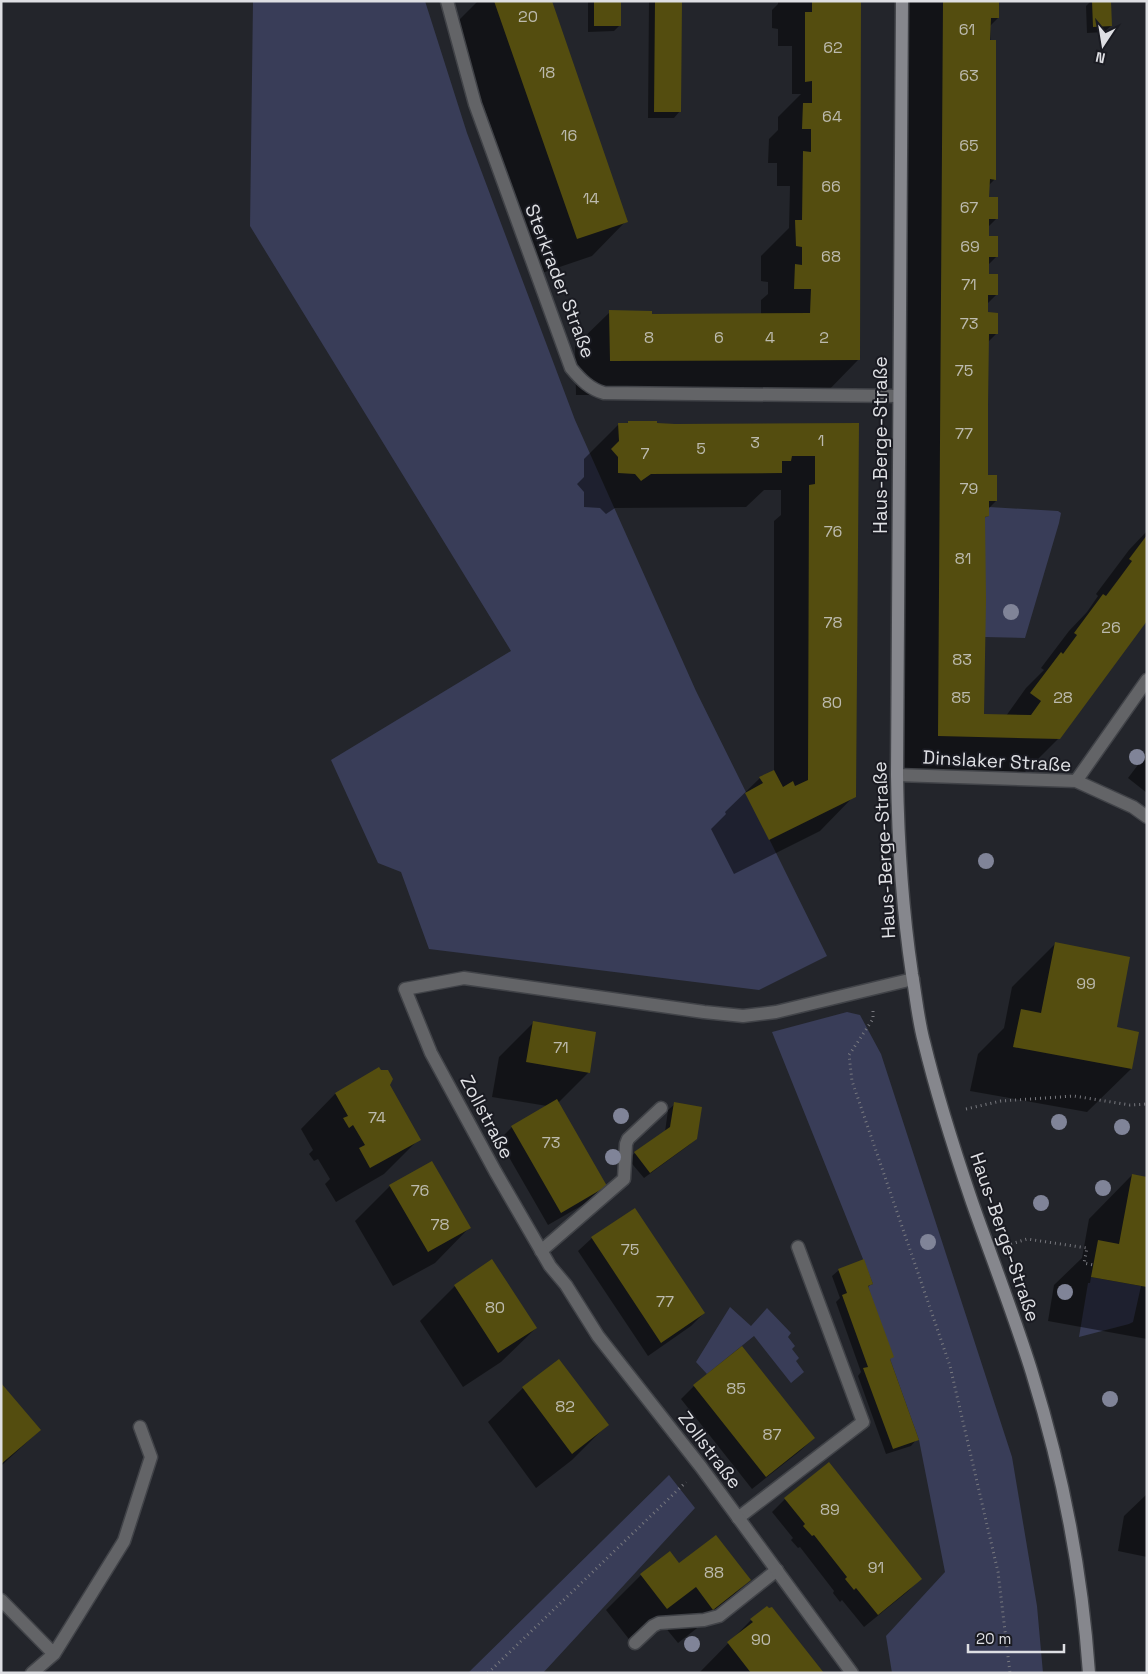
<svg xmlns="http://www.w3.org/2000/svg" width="1148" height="1674" font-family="'Space Grotesk',sans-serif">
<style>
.green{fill:#393d58}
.shadow{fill:#0007}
.building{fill:#544d0f}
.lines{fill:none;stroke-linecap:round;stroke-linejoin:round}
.lane-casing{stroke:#414348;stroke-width:15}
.street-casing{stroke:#414348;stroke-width:15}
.secondary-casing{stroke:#414348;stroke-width:15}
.path{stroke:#78797f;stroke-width:3;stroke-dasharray:1 4;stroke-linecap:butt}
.lane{stroke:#636467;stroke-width:12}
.street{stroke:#636467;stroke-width:12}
.secondary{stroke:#86878d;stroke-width:12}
.tree{fill:#808498}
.labels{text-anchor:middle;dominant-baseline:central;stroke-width:4;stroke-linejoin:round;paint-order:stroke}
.number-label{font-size:16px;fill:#bcbaae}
.street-label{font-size:19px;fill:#dedfe3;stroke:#1a1b22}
</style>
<rect width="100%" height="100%" fill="#23252b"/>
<path class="green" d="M253,1H425L467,133L575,420L696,691L827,956L759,990L429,949L401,872L378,863L331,760L511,651L250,226Z
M989,507L1058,511L1061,513L1059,523L1025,638L985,637V517L989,516Z
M847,1012L860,1015L881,1054L1012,1457L1037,1606L1043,1673H892L886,1636L945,1572L919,1440L890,1359L868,1286L873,1284L772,1032Z
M1091,1277L1141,1286L1133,1322L1129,1324L1079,1337L1088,1283H1090Z
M730,1307L751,1326L767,1308L791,1333L788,1337L795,1346L792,1349L799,1358L796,1361L804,1372L791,1383L754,1336L707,1374L696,1362Z
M669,1475L695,1508L543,1673H468Z"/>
<path class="shadow" d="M478,1H550L626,221L592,256L542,273L455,24Z
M588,1H620V25L614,31L588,32Z
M649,1H681L680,111L674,118H648Z
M778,1H859L858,360L824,395H576L575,346L610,312L651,315L761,314V300L768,294V282L761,281V256L789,228L790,186H777V163H768L769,139L778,130V117L801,94H792V46H778V29L772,28V10L778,4Z
M908,1H998V18L990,26L995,179L988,186V198L997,218L988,227V237L997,256L988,265V275L997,294L987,304V314L996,334L987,343V476L996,501L987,510V515L984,519L983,715L1006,716L1026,688L1044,670L1041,668L1069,631L1087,612L1098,596L1096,594L1129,550L1147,531V619L1059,738L1024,773L904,771Z
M1091,1H1110L1111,26L1104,32L1087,33L1086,6Z
M629,422L656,424L858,425L854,796L820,831L734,874L711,829L726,814L725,812L760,778L774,771V521L781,515V490H764L746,507L615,508L606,514L600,508L584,507V492L577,484L584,477V459L619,424H626Z
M1147,753V793L1128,778Z
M1056,943L1115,1028L1131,1069L1087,1112L970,1091L978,1054L1004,1028L1012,987Z
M534,1022L595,1033L588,1073L558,1103L606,1186L593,1199L548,1225L499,1140L512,1127L547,1106L492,1097L499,1057Z
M379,1069L419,1139L384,1174L336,1202L325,1184L330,1179L318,1159L314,1161L309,1154L313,1150L301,1129L335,1094Z
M675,1104L696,1139L689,1145L644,1178L628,1159L635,1153L665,1132L668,1110Z
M1132,1175L1147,1178V1339L1048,1321L1054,1285L1082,1258L1089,1219Z
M390,1186L469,1228L435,1263L393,1286L355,1221Z
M634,1210L704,1313L691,1326L648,1356L578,1251L592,1238Z
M839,1270L871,1284L867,1288L889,1360L917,1439L911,1446L886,1454L858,1376L861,1372L836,1302L840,1298L832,1276Z
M455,1286L536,1328L501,1362L463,1387L420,1321Z
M1,1385L40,1430L1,1466Z
M694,1386L814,1438L800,1451L752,1489L681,1399Z
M523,1388L607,1425L572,1460L536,1488L488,1422Z
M1147,1494V1557L1118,1551L1124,1516Z
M785,1499L920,1579L907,1592L864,1627L842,1600L840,1602L833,1593L834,1591L800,1547L798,1548L791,1540L793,1538L772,1512Z
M670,1553L679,1565L749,1580L715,1614L678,1643L660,1621L632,1643L606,1610L641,1575Z
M751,1620L822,1673H699Z"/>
<path class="building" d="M494,1H552L628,222L577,239Z
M594,1H621V26H594Z
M655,1H682L681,112H654Z
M812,1H861L860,360L610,361L609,310L652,311V314L810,313L811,289H794L795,264L802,265V247L796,246L795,220H802L803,151L811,152V129H802L803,103H812V81L805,82V12H812Z
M943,1H999V18H991L990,40H996V180L990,179L989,197H998V219H989V236H998V257H989V274H998V295H988V312L998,313V334H989L988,405V475H997V501H989V516L985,517L986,600L984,714L1031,715L1041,701L1030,693L1061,652L1063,654L1077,635L1074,633L1103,594L1106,596L1121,576L1132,561L1129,559L1147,535V621L1060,739L938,736Z
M1092,1H1111L1112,26L1093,27Z
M628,421H657V423L675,424L859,423L856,797L769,840L745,793L763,783L759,777L774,770L783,787L793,781L795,786L808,780L809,485L815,484V456H792L791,461H782V473L651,474L641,481L635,474L618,473V457L611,449L619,441L618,423H628Z
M1055,942L1130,957L1117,1027L1139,1032L1132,1069L1013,1047L1021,1009L1041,1013Z
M533,1021L596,1032L590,1073L526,1062Z
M379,1067L381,1070H388L393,1079L390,1085L421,1140L370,1168L359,1148L365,1145L353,1125L349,1128L343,1118L348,1116L335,1093Z
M557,1099L607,1186L561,1213L511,1126Z
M674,1102L702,1107L697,1139L650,1173L634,1152L670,1127Z
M432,1161L471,1228L428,1252L389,1185Z
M1132,1174L1147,1177V1287L1091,1277L1098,1240L1119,1244Z
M635,1208L705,1313L661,1343L591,1237Z
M492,1259L537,1328L498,1353L454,1285Z
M864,1259L873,1284L868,1286L894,1357L890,1359L919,1440L893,1449L863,1368L868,1367L842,1295L847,1293L838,1269Z
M742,1346L815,1438L766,1477L693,1385Z
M559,1359L609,1425L572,1454L522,1387Z
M1,1383L41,1430L1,1464Z
M829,1462L922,1579L878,1615L856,1588L854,1590L845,1579L847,1577L814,1535L812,1536L803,1526L805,1524L784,1498Z
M716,1535L751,1580L713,1610L696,1587L667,1609L640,1574L670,1551L679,1563Z
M767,1606L769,1608L772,1607L824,1673H751L727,1642L753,1622L750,1619Z"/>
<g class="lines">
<g class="lane-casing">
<path id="lane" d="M541,1251L624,1179L626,1144L628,1139L661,1108
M738,1518L863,1422L798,1247
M1,1600L54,1654
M635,1643L653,1626L659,1623L704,1620L719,1616L777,1570
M32,1673L54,1654L124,1541L151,1457L140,1427"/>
</g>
<g class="street-casing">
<path id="street" d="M447,1L475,104L571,368C581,380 590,389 604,393L899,396
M897,775L1076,781L1133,807L1147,817
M1076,781L1147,680
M852,1673L701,1467L598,1336L566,1285L550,1266L495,1171L431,1053L405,989L464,978L704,1012L743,1016L776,1012L913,979"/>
</g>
<g class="secondary-casing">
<path id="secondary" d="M902,1L897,775C898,842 902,907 912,974C916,996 918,1020 924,1042C937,1096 954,1149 972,1202C992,1259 1014,1315 1032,1373C1062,1470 1082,1571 1089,1673"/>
</g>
<path class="path" d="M873,1011V1019L849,1055L852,1081L950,1366L998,1572L1010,1673
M966,1109L1001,1101L1074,1096L1130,1105L1147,1104
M1011,1244L1027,1239L1087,1248L1084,1263L1093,1265
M488,1673L686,1482"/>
<use href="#lane" class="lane"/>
<use href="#street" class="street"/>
<use href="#secondary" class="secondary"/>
</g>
<g class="tree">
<circle cx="1011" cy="612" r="8"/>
<circle cx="1137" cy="757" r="8"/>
<circle cx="986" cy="861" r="8"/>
<circle cx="621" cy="1116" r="8"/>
<circle cx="1059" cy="1122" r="8"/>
<circle cx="1122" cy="1127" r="8"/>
<circle cx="613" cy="1157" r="8"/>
<circle cx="1103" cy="1188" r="8"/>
<circle cx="1041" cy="1203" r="8"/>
<circle cx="928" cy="1242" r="8"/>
<circle cx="1065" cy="1292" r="8"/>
<circle cx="1110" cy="1399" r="8"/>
<circle cx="692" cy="1644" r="8"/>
</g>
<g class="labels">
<g class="number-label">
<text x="528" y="16">20</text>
<text x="967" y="29">61</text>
<text x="833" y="47">62</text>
<text x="547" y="72">18</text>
<text x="969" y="75">63</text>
<text x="832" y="116">64</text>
<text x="569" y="135">16</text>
<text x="969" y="145">65</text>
<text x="831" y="186">66</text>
<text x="591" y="198">14</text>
<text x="969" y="207">67</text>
<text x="970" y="246">69</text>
<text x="831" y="256">68</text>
<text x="969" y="284">71</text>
<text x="969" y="323">73</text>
<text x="649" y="337">8</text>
<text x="719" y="337">6</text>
<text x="770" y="337">4</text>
<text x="824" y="337">2</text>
<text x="964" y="370">75</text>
<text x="964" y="433">77</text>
<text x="821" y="440">1</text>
<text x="755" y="442">3</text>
<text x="701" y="448">5</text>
<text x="645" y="453">7</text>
<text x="969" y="488">79</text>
<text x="833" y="531">76</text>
<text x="963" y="558">81</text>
<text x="833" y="622">78</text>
<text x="1111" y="627">26</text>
<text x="962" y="659">83</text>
<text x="961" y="697">85</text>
<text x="1063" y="697">28</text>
<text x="832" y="702">80</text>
<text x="1086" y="983">99</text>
<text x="561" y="1047">71</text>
<text x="377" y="1117">74</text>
<text x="551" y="1142">73</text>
<text x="420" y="1190">76</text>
<text x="440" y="1224">78</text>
<text x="630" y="1249">75</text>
<text x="665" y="1301">77</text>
<text x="495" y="1307">80</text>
<text x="736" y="1388">85</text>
<text x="565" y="1406">82</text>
<text x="772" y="1434">87</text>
<text x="830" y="1509">89</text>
<text x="876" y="1567">91</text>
<text x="714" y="1572">88</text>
<text x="761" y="1639">90</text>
</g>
<g class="street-label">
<text transform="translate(560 281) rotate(69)">Sterkrader Straße</text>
<text transform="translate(880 445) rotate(-90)">Haus-Berge-Straße</text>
<text transform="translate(997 761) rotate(3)">Dinslaker Straße</text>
<text transform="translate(884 850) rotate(-93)">Haus-Berge-Straße</text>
<text transform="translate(487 1117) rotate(62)">Zollstraße</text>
<text transform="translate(1005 1237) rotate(71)">Haus-Berge-Straße</text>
<text transform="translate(710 1450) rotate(53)">Zollstraße</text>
</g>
</g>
<rect width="1148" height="1674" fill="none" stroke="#dedfe3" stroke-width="5"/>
<g transform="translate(1103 45) rotate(192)" stroke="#1a1b22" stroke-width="4" paint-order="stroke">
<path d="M0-4L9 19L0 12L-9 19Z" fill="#dedfe3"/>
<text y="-8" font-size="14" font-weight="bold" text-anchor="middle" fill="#dedfe3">N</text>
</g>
<path d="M968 1644v8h96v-8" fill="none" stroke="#dedfe3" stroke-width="2.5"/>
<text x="976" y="1644" font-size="15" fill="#dedfe3" stroke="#1a1b22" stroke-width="4" paint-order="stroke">20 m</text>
</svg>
